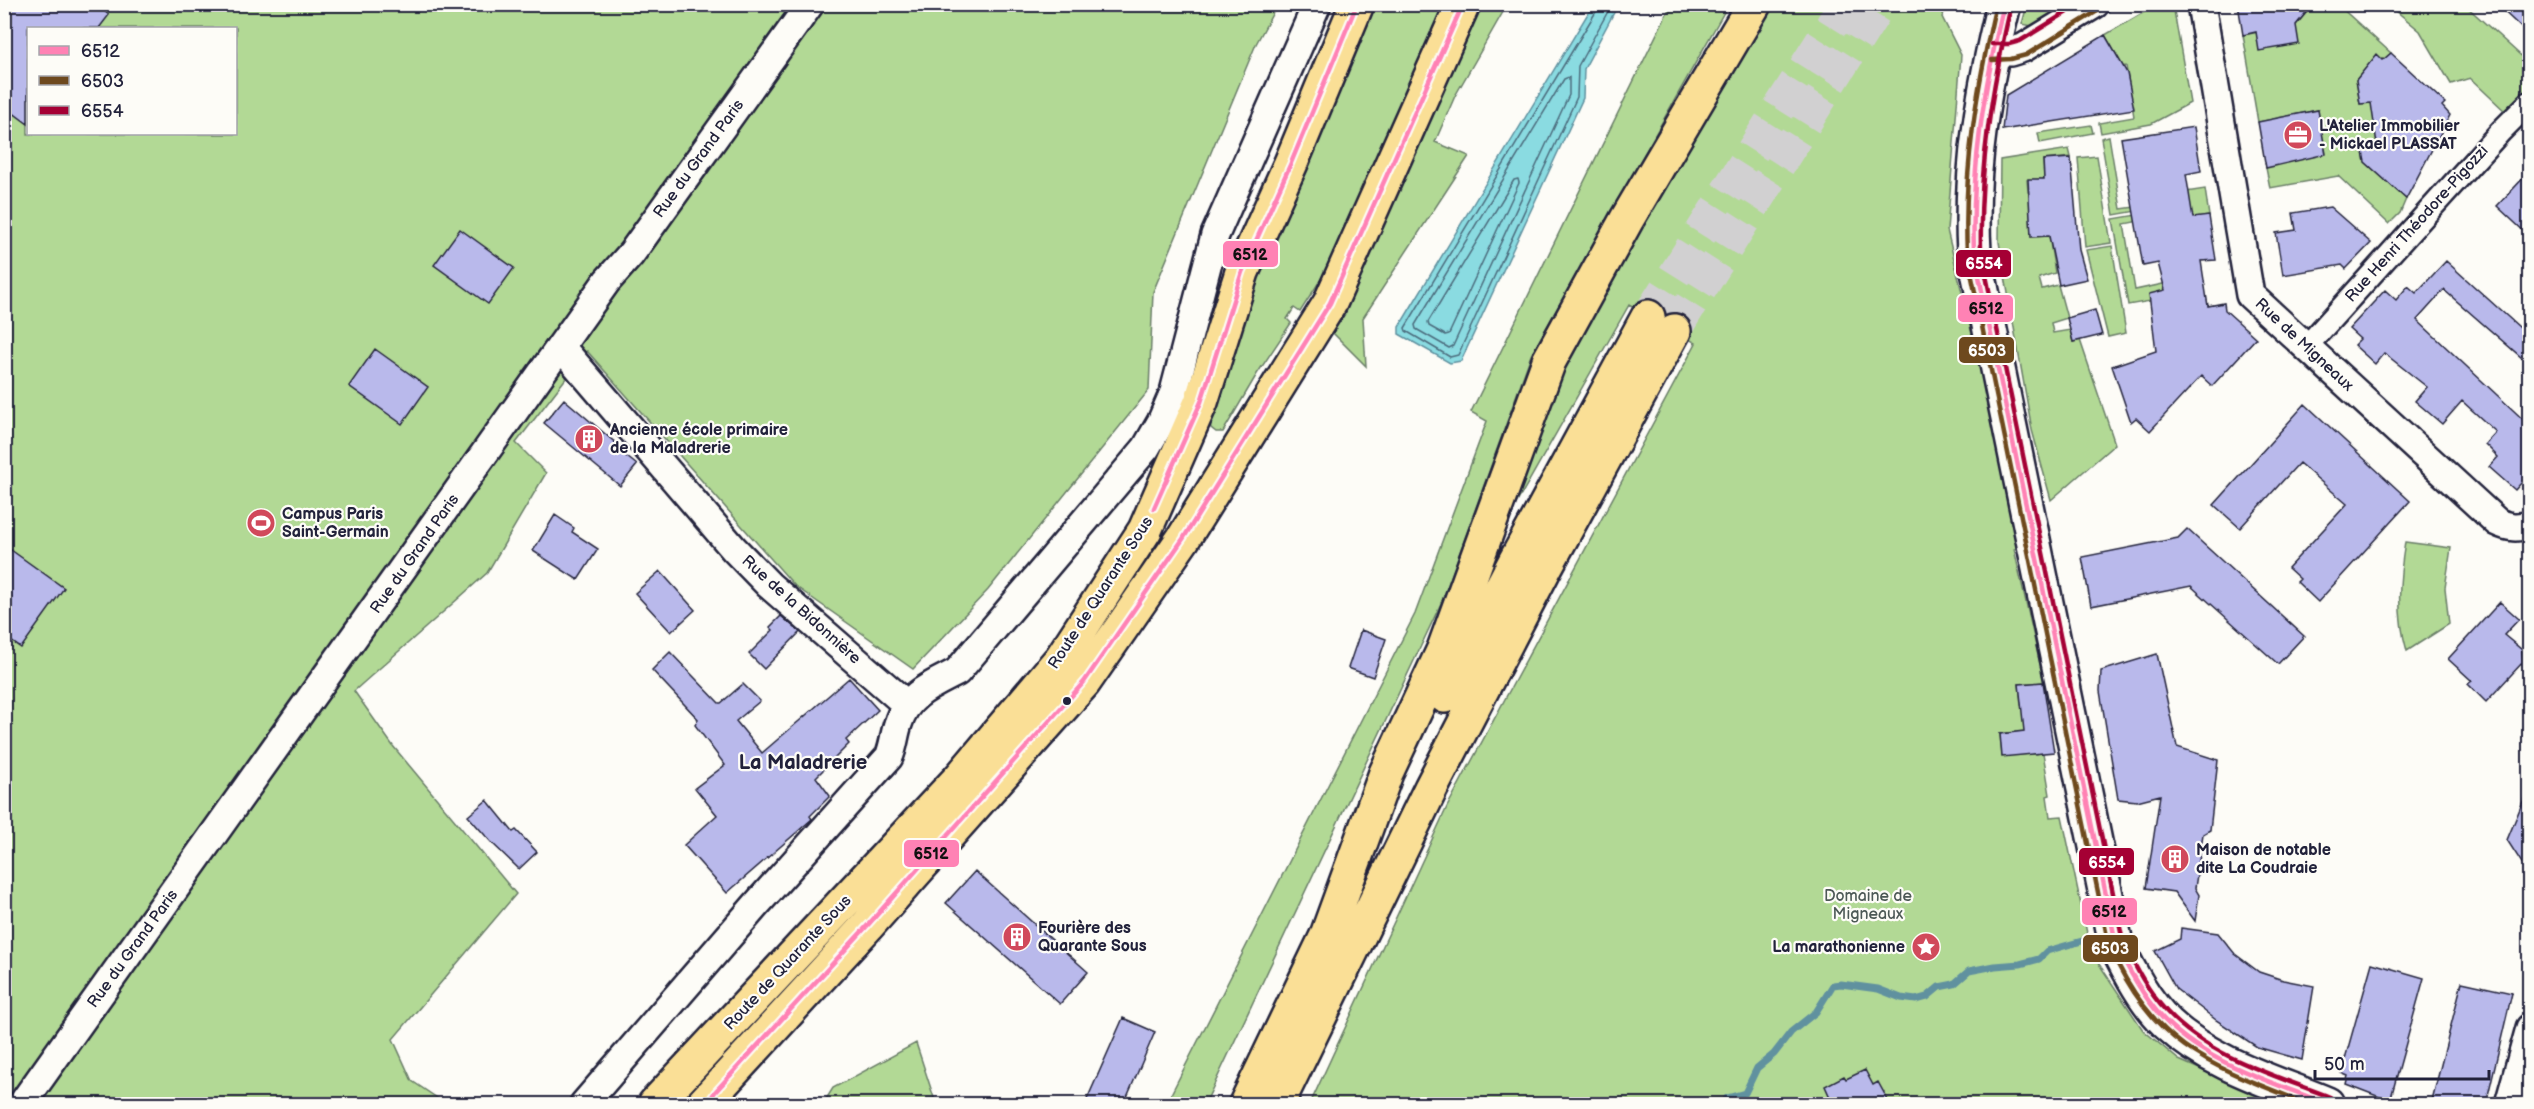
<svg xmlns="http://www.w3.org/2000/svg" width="2534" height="1109" font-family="'Balsamiq Sans',sans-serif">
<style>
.green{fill:#b2d995;stroke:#6a7e68;stroke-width:1.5;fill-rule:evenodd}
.water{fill:#8adbe1;stroke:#60919f;stroke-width:1.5}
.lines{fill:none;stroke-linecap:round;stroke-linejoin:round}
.shore{stroke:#4c6c7d;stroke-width:1.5}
.stream{stroke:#60919f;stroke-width:7}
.building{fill:#b9b9eb;stroke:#22223b;stroke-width:1.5}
.motorway-tunnel{stroke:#d1d0d1;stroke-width:33;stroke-dasharray:33 16;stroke-linecap:butt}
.pedestrian-casing{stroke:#22223b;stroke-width:26}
.minor-casing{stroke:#22223b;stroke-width:32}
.tertiary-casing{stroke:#22223b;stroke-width:38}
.primary-casing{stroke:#22223b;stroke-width:38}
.motorway-casing{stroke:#22223b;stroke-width:38}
.pedestrian{stroke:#fdfcf7;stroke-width:21}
.minor{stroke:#fdfcf7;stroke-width:27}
.tertiary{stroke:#fdfcf7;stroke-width:33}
.primary{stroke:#fadf96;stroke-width:33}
.motorway{stroke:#fadf96;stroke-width:33}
.bus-1-casing{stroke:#fdfcf7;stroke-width:9}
.bus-2-casing{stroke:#fdfcf7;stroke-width:9}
.bus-3-casing{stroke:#fdfcf7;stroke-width:9}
.bus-1{stroke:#ff82b4;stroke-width:4.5}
.bus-2{stroke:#6e491e;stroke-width:4.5}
.bus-3{stroke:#a50034;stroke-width:4.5}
.bus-dot{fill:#22223b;stroke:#fdfcf7;stroke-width:2}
.labels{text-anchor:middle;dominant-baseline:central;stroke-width:4.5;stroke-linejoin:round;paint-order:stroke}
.poi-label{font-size:16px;font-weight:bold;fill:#22223b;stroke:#fdfcf7;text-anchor:start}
.street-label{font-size:16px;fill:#22223b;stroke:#fdfcf7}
.park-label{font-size:16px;fill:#4d5956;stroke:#fdfcf7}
.quarter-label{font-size:20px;font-weight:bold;fill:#22223b;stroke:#fdfcf7}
.line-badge{stroke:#fdfcf7;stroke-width:2}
.badge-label{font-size:16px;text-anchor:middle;font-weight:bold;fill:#fff}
.pale-badge-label{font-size:16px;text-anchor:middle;font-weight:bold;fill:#111}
</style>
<rect width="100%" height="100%" fill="#fdfcf7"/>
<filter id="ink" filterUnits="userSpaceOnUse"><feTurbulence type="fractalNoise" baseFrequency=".0167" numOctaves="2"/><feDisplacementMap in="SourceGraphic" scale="12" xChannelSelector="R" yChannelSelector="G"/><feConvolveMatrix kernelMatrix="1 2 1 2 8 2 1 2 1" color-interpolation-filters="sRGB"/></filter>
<g filter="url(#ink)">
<path class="green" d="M4,5H1277L1256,44L1153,292L1149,390L988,590L913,669L795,586L587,351L516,443L546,473L487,573L354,691L393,746L516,894L393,1039L412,1081L446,1104H5ZM28,28H236V134H28Z
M1368,5H1448L1328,268L1300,312L1294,308L1287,319L1291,323L1257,374L1223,432H1216L1211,428L1210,422L1222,394L1251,287Z
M1478,5H1507L1455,96L1435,142L1469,156L1363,318L1366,366L1325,325Z
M1671,5H1728L1531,355L1443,599L1205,1104H1166L1415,614L1487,421L1471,412Z
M1767,5H1948L1942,17L1961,55L1947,230L2023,547L2014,549L2044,682L2019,684L2021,705L2038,703L2040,730L2000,734L2002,756L2043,753L2050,795L2047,796L2050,817L2062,816L2091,952L2143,1030L2179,1060L2279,1104H1310L1447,807L1696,343L1629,305L1499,534L1565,356Z
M2027,5V4L2068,5L2032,26L2022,24Z
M2156,5H2173L2190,103L2151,124L2101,133L2099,123L2134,117L2126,66L2109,69L2117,56L2105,35Z
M2313,5H2338L2391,53L2383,60L2377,55L2356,80L2360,104L2372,103L2377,144L2362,148L2406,199L2400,213L2389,224L2338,176L2270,188L2266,168L2318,110L2258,122L2243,35L2296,25Z
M2389,5H2465L2529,63V89L2508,114L2470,78L2451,84L2420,31Z
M2091,125L2093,133L2040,143L2038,133Z
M2109,136L2121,209L2142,206L2141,199L2205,189L2209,216L2146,226L2144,220L2124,224L2135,290L2177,281L2179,296L2128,305L2113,219L2143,214L2142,210L2114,215L2101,138Z
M2069,149L2071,157L2043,160L2044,179L2027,180L2028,192L2045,191L2031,237L2049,236L2055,273L2039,278L2042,289L2058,285L2067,318L2051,323L2053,333L2070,330L2073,342L2080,340L2115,444L2051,500L2032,430L1999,242L2000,160Z
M2097,156L2111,243L2085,247L2078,158Z
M2112,246L2126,333L2108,337L2086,250Z
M2405,542L2451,548L2445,588L2449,624L2407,651C2396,613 2399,580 2405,542Z
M916,1043L936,1104H823L833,1088Z"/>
<path class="water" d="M1593,5H1618L1584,69L1583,98L1461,361L1450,363L1399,334V327Z"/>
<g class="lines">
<path class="shore" d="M1598,4L1597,10L1405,328L1406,331L1450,357L1458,355L1577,97L1578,66L1612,4
M1569,77V95L1453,346L1449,348L1416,329L1415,325L1564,79Z
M1518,179L1519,183L1449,334L1445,335L1429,326L1428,322L1514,180Z"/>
<path class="stream" d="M1723,1104L1727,1098L1745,1093L1757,1068L1774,1054L1791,1032L1816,1012L1833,985L1841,984L1878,989L1901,998L1916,1000L1927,997L1939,987L1954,984L1969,971L1995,966L2020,964L2039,959L2047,951L2089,939"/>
</g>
<path class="building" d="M4,4H95L109,15L99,28H28V124L4,106Z
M2238,4H2313L2296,25L2299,44L2259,51L2256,32L2243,35Z
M2496,4H2529V35Z
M2105,35L2127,73L2134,109L2002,130L2006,95Z
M2391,53L2445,103L2442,106L2450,115L2406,199L2365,162L2362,147L2377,144L2371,103L2360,104L2356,80L2377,54L2383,60Z
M2318,110L2326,154L2266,168L2258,122Z
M2194,127L2201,171L2186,174L2193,218L2209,216L2216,260L2201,261L2208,306L2224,303L2225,310L2256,338L2212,386L2201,376L2150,431L2136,418L2131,422L2112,366L2156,351L2149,294L2165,290L2158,263L2143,266L2121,138Z
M2071,158L2079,250L2087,279L2059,285L2049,236L2031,237L2028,179H2044L2043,160Z
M2529,172V236L2497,206Z
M2330,207L2371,243L2346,269L2342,265L2283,275L2276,233L2296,230L2293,213Z
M460,229L514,268L488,304L434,265Z
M2446,261L2529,336V364L2444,290L2417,320L2529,425V474L2515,490L2489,467L2498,457L2485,444L2496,432L2462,401L2442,424L2415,401L2427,387L2384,353L2375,364L2354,345L2360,339L2349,329L2385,290L2396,300L2408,286L2416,293Z
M2095,310L2102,335L2073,342L2067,318Z
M375,349L428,387L402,424L349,386Z
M564,399L618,445L616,448L637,465L620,486L544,423Z
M2305,404L2410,501L2318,602L2297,582L2300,579L2288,568L2347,504L2299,463L2240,528L2214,505Z
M555,515L574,528L572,532L598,549L578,580L533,551Z
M2187,529L2304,636L2278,664L2191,586L2091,606L2082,557L2178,538Z
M4,545L64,588L21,648L4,636Z
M660,571L695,610L671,632L635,593Z
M2500,602L2519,619L2504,635L2522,650L2523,662L2486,702L2468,684L2472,681L2448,659Z
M781,616L800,632L764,669L749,654L773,630L770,627Z
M1361,630L1386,639L1373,677L1348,668Z
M670,652L719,703H721L743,684L760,701L736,721L762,753L849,678L878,710L846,740L849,744L816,777L830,796L810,816L812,819L727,893L684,845L717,815L695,788L725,765L695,725L698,719L652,670Z
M2157,654L2177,747L2218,760L2210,830L2203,834L2195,888L2199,895L2195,921L2174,892L2146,888L2160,795L2137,801L2118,799L2100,691L2101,671Z
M2043,682L2054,752L2002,757L2000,734L2024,731L2019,684Z
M2529,787V874L2507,840Z
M487,800L513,832L516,830L537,852L519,869L491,842L468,816Z
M975,871L1088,972L1060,1004L946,903Z
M2181,928L2218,933L2235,954L2259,972L2283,980L2314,986L2302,1060L2257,1047L2216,1020L2176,989L2155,951L2180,939Z
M2372,963L2424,978L2390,1101L2346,1084L2348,1076L2341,1073Z
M2462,982L2512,993L2486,1104H2431Z
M1123,1018L1155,1032L1124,1104H1085Z
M1865,1070L1873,1085L1878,1082L1890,1104H1832H1833L1825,1086L1844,1076L1846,1079Z"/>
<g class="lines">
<path class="motorway-tunnel" d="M1648,317L1845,4
M1674,331L1880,4"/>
<g class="pedestrian-casing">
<path id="pedestrian" d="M2306,347L2501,131L2530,102"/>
</g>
<g class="minor-casing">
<path id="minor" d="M2201,4L2250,295L2497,522C2509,528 2517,528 2530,525
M1992,52H2010L2023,48L2095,4
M561,347L734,549L769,585L906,704
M22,1104L607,281L631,254L810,4
M584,1104L756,905L889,757C894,746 894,735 898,724C906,695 932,685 957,672L1146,448L1161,422L1174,392L1215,235L1317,4
M2509,1104L2530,1028"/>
</g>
<g class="tertiary-casing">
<path id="tertiary" d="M2004,4C1984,85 1969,169 1974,252L2116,944C2130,973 2145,1002 2168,1024C2211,1064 2274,1082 2327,1104"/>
</g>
<g class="primary-casing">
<path id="primary" d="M655,1104L961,777L1061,659L1145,530L1201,402L1242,272L1291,163L1357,4
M703,1104L867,926L1084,682L1183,539L1330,303L1463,4"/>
</g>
<g class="motorway-casing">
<path id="motorway" d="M1445,696L1516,560L1648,317
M1326,938L1386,773L1444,649L1549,361L1627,219L1754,4
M1246,1104L1336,917
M1277,1104L1431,788L1546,566L1674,331"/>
</g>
<use href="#pedestrian" class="pedestrian"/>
<use href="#minor" class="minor"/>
<use href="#tertiary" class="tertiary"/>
<use href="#primary" class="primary"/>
<use href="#motorway" class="motorway"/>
<g class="bus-1-casing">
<path id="bus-1" d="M2004,4C1984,87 1971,168 1974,252L2116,944C2128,969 2141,993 2159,1014C2201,1062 2270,1081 2327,1104
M1154,508L1201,402L1242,272L1291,163L1357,4
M707,1104L715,1092L867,926L1084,682L1183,539L1330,303L1463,4"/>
</g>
<g class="bus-2-casing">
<path id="bus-2" d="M1996,4C1977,87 1963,168 1967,253L2109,946C2156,1049 2209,1065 2308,1104
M1992,60L2011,59L2026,55L2099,10"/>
</g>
<g class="bus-3-casing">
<path id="bus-3" d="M2011,6C1992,87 1979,167 1981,251L2123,942C2135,966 2148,992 2167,1012C2209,1057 2274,1075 2330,1097
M1992,44H2009L2020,41L2080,4"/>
</g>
<use href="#bus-1" class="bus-1"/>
<use href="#bus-2" class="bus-2"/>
<use href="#bus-3" class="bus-3"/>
</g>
</g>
<defs>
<g id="office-disc" transform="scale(1.5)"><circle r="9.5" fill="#d1495b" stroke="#fdfcf7"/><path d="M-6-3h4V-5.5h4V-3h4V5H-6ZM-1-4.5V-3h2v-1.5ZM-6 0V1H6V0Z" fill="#fff"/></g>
<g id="building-disc" transform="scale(1.5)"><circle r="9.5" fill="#d1495b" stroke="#fdfcf7"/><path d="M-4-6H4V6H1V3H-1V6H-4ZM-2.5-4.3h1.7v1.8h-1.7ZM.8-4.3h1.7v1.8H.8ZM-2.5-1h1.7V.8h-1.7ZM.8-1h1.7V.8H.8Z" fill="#fff"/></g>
<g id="stadium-disc" transform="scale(1.5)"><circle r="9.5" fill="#d1495b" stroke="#fdfcf7"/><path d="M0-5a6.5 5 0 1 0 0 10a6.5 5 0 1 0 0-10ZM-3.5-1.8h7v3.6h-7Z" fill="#fff"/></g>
<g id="sight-disc" transform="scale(1.5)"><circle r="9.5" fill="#d1495b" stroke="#fdfcf7"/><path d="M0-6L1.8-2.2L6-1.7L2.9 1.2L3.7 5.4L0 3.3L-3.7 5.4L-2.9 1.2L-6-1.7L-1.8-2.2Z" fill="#fff"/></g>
</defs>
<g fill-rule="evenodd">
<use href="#office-disc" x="2298" y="135"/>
<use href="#building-disc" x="589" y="439"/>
<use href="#stadium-disc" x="261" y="523"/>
<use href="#building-disc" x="2175" y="859"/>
<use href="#building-disc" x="1017" y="937"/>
<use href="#sight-disc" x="1926" y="947"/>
</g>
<circle class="bus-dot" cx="1067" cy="701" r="5"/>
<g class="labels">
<g class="poi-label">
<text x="2319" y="126">L'Atelier Immobilier<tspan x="2319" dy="18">- Mickael PLASSAT</tspan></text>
<text x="610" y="430">Ancienne école primaire<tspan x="610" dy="18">de la Maladrerie</tspan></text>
<text x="282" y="514">Campus Paris<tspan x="282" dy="18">Saint-Germain</tspan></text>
<text x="2196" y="850">Maison de notable<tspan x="2196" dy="18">dite La Coudraie</tspan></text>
<text x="1038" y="928">Fourière des<tspan x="1038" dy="18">Quarante Sous</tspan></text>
<text x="1905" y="947" text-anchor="end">La marathonienne</text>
</g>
<g class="street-label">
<text transform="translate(699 159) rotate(-54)">Rue du Grand Paris</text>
<text transform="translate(2417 224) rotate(-48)">Rue Henri Théodore-Pigozzi</text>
<text transform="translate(2304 345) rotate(43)">Rue de Migneaux</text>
<text transform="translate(415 554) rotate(-55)">Rue du Grand Paris</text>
<text transform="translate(1101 593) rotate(-57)">Route de Quarante Sous</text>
<text transform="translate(801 610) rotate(42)">Rue de la Bidonnière</text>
<text transform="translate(133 949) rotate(-54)">Rue du Grand Paris</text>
<text transform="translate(788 963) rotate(-47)">Route de Quarante Sous</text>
</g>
<g class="park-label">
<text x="1868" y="896">Domaine de<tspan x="1868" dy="18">Migneaux</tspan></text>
</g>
<g class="quarter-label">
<text x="803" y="763">La Maladrerie</text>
</g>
</g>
<g class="line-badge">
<rect x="1222" y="240" width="57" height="28" rx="6" fill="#ff82b4"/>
<rect x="1955" y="249" width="57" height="29" rx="6" fill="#a50034"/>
<rect x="1957" y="294" width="57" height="29" rx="6" fill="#ff82b4"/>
<rect x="1958" y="336" width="57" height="28" rx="6" fill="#6e491e"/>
<rect x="903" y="839" width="57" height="29" rx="6" fill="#ff82b4"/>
<rect x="2078" y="847" width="57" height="29" rx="6" fill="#a50034"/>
<rect x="2081" y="897" width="57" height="29" rx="6" fill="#ff82b4"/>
<rect x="2082" y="934" width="57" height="29" rx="6" fill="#6e491e"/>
</g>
<g class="badge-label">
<text x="1984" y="269">6554</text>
<text x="1987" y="356">6503</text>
<text x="2107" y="868">6554</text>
<text x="2110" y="954">6503</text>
</g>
<g class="pale-badge-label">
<text x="1250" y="260">6512</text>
<text x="1986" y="314">6512</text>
<text x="931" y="859">6512</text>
<text x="2109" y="917">6512</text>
</g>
<rect width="2534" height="1109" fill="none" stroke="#fdfcf7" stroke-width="24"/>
<rect x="12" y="12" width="2510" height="1085" fill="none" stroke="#22223b" stroke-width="2" filter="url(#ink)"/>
<rect x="27" y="27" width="210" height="108" fill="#fdfcf7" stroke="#a5a5ac" stroke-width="1.5"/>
<rect x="39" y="46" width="30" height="9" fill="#ff82b4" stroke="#a5a5ac" stroke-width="1.5"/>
<text x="81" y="57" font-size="18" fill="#22223b">6512</text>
<rect x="39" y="76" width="30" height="9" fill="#6e491e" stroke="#a5a5ac" stroke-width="1.5"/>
<text x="81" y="87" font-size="18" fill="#22223b">6503</text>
<rect x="39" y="106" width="30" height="9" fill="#a50034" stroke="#a5a5ac" stroke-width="1.5"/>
<text x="81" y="117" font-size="18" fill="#22223b">6554</text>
<path d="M2315 1070v9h174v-9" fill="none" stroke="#22223b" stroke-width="3"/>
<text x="2324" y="1070" font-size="18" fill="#22223b" stroke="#fdfcf7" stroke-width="4.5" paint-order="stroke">50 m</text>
</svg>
